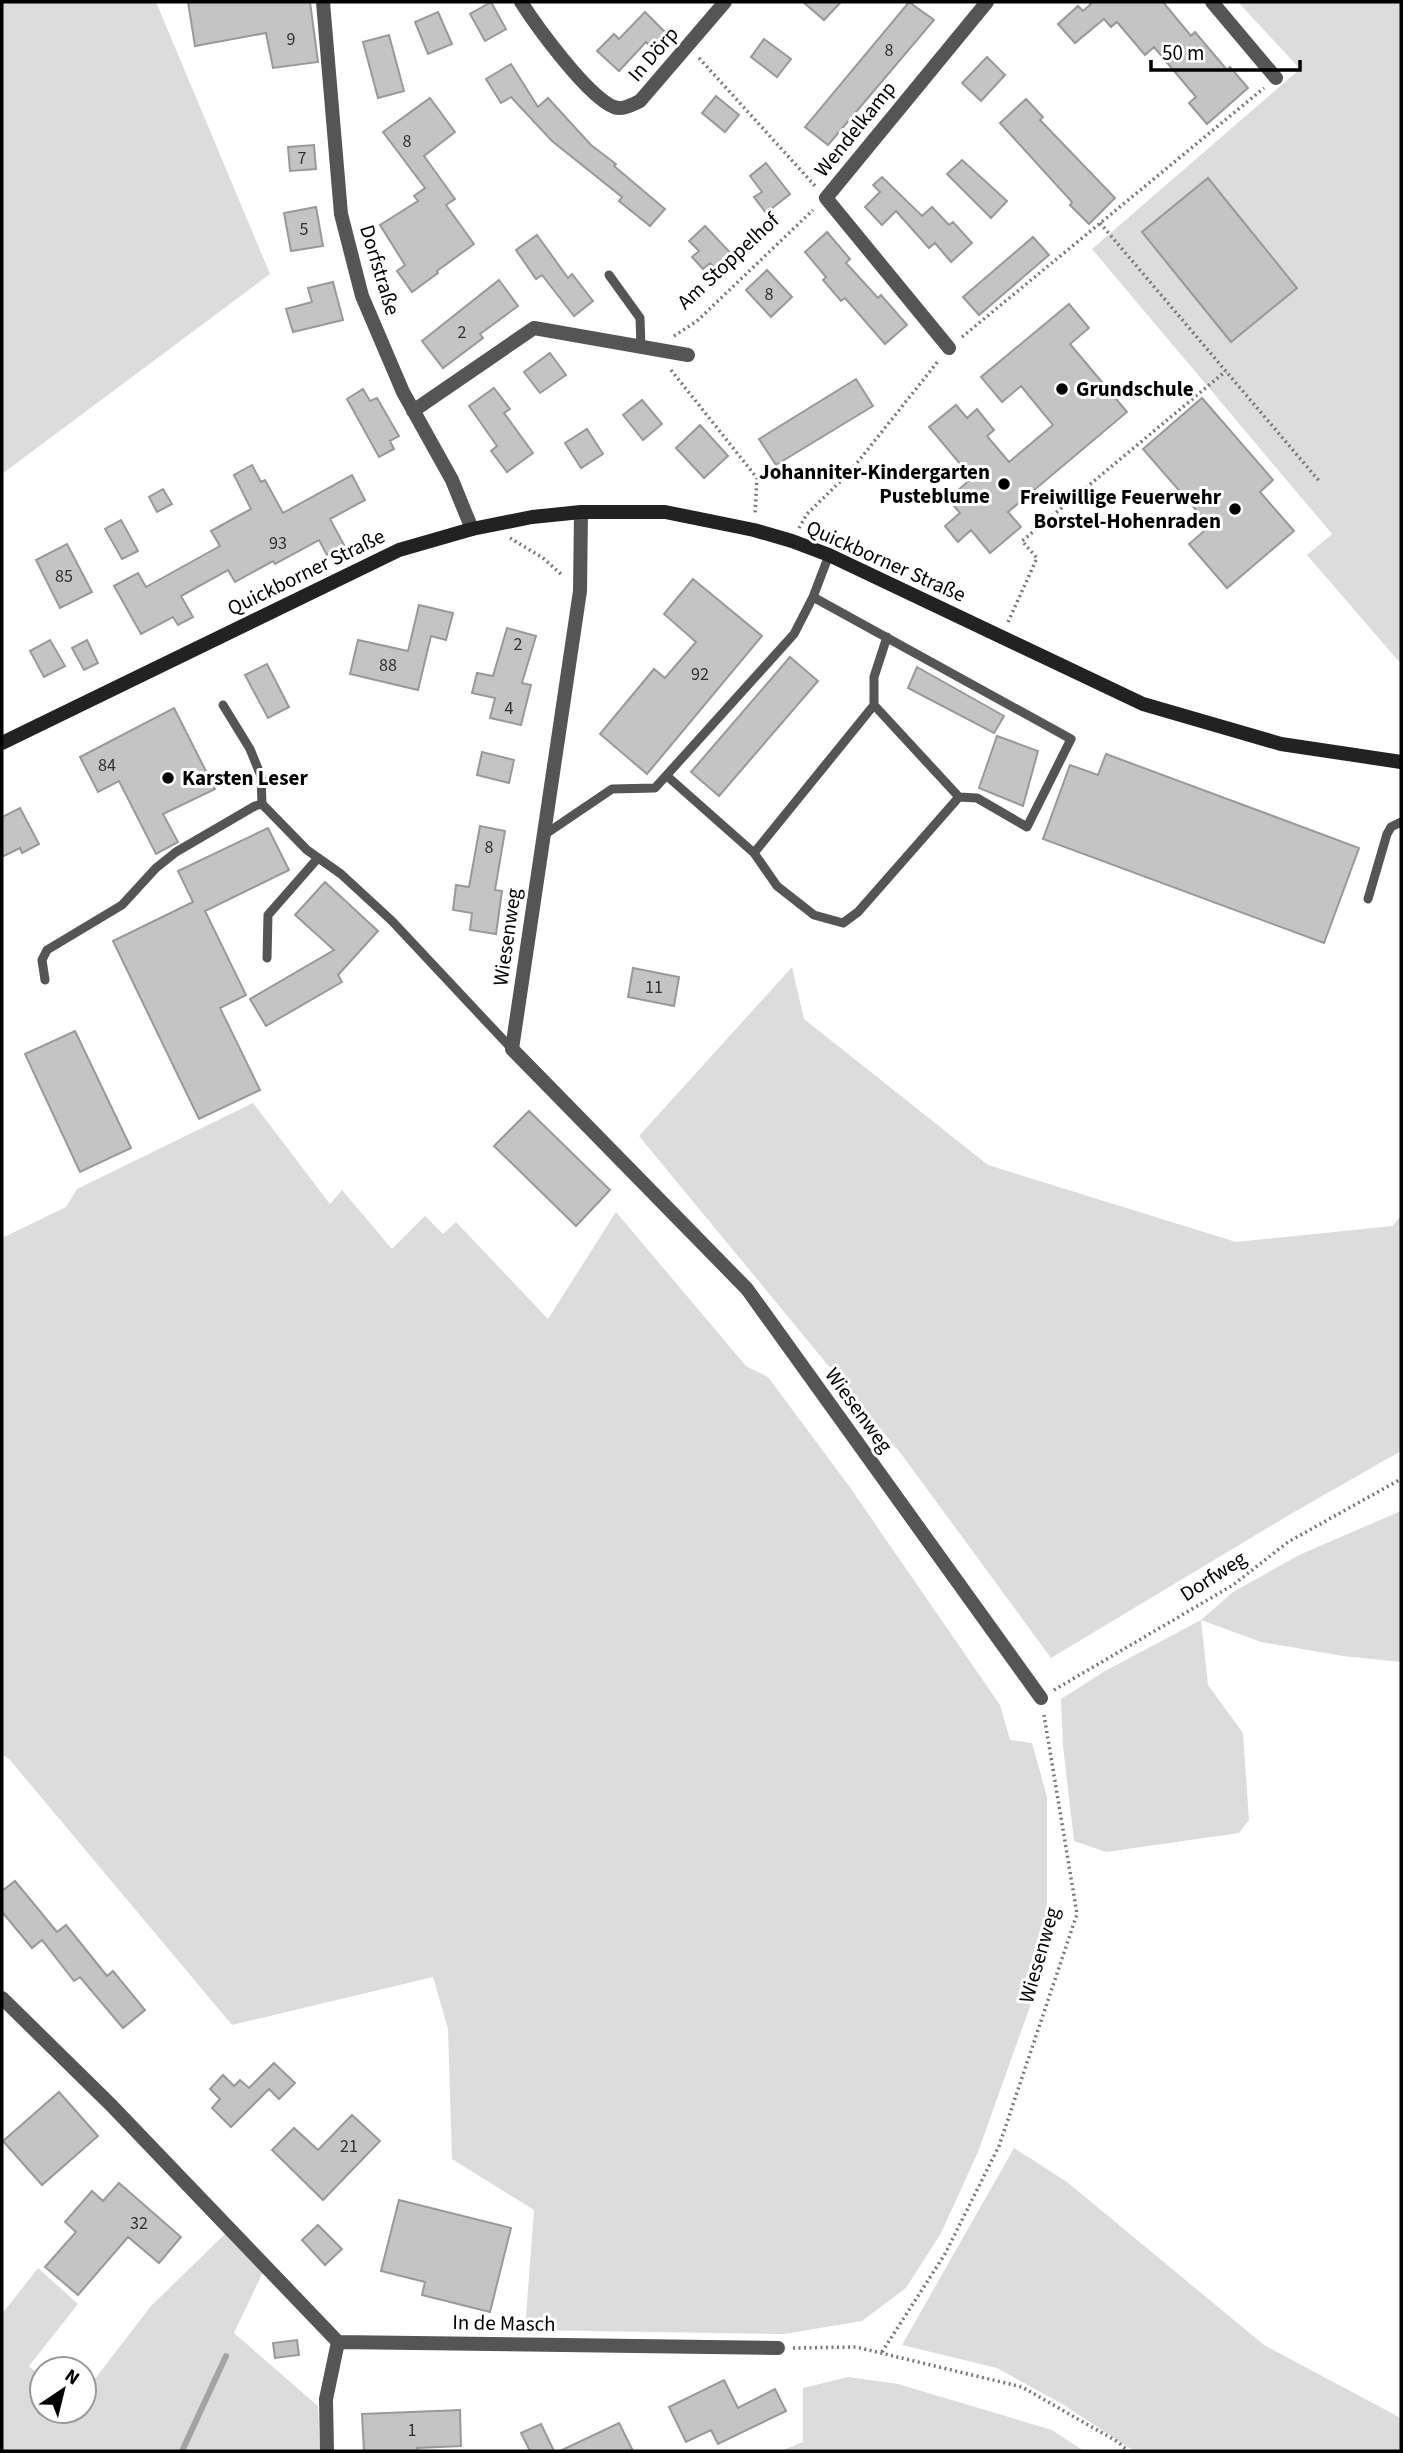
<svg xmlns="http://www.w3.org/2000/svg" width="1403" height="2453" font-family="'Source Sans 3',sans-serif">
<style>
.green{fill:#dcdcdc}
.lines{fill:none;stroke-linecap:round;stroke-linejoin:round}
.stream{stroke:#a3a3a3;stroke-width:6}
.building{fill:#c4c4c4;stroke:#999;stroke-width:2}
.path{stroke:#777;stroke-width:3.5;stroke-dasharray:2 3.5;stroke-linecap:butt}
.lane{stroke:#555;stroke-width:9}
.street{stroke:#555;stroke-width:14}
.secondary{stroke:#222;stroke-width:14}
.poi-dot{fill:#000;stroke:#fff;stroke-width:2.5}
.labels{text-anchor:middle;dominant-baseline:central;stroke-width:6;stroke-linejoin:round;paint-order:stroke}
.number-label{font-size:18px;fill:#313131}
.street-label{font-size:21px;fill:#000;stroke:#fff}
.poi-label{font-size:21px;font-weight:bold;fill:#000;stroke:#fff;text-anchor:start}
</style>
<rect width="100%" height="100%" fill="#fff"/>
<path class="green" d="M2,2H156L270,274L2,474Z
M1238,2H1401V664L1307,555L1332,534L1092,249L1300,69Z
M792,967L804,1019L988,1165L1236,1242L1393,1226L1401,1215V1451L1289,1515L1051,1658L902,1455L639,1136Z
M253,1103L330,1204L342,1190L392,1249L425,1216L443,1234L456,1222L548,1319L616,1212L746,1366L768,1377L849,1486L1000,1705L1010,1740L1032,1743L1047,1797V1959L978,2152L941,2233L906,2288L862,2321L784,2334L525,2330L534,2210L452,2159L448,2029L433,1977L232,2025L10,1760L2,1754V1238L66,1207L77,1189Z
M1401,1511V1662L1343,1656L1261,1642L1201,1620L1208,1685L1243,1733L1249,1820L1239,1833L1106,1852L1074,1841L1063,1746L1061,1699L1105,1671L1201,1620L1233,1592L1299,1555Z
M1014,2148L1067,2182L1264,2345L1401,2418V2451H1134L1064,2405L997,2368L902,2345Z
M226,2233L263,2272L234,2333L318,2406L320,2451H2V2314L38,2268L78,2304L29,2366L42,2377V2411H84V2393L151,2306Z
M848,2377L898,2384L1052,2430L1084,2451H781L803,2442V2388Z"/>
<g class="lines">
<path class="stream" d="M182,2451L226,2356"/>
</g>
<path class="building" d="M188,2H310L318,62L273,68L266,33L195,46Z
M491,2L506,29L485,41L470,14Z
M803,2H841L824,20Z
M909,2L934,20L828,145L805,127Z
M1089,2H1163L1191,36L1195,32L1227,70L1230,67L1248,88L1207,124L1189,103L1196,97L1154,47L1145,55L1117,22L1111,27L1104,19L1075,43L1058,24L1078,6L1083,11L1091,4Z
M438,12L452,44L428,54L415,22Z
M645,12L669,36L654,50L646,42L619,71L597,51L614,34L619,39Z
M389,35L404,91L378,98L363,42Z
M764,39L791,59L777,77L751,57Z
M987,57L1005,75L981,101L962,83Z
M511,64L538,107L548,98L591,145L616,164L614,166L665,209L650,226L619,201L622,197L552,141L511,97L501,103L486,79Z
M716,96L739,115L725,132L702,113Z
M430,98L455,132L424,156L455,199L446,205L474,244L437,271L438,273L412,292L397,271L405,265L380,225L418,201L414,196L425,188L383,132Z
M1026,99L1043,117L1040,120L1115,198L1089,224L1070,205L1072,202L1000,123Z
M314,145L316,169L290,171L288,147Z
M962,160L1007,201L991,218L947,174Z
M766,163L790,194L766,213L754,197L762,192L750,176Z
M882,177L922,216L932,207L949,225L953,222L972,243L951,262L935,243L929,248L896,211L882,225L865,207L880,192L873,185Z
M1208,178L1297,288L1231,342L1142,232Z
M316,207L323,246L291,251L284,213Z
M705,226L738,261L722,275L710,263L703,269L692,257L699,251L689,241Z
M827,232L850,259L846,263L878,298L881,295L907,325L885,344L845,298L841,301L823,280L826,277L805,252Z
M537,235L568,278L572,274L593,301L574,316L542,275L536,279L516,250Z
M1033,237L1049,255L979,315L963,297Z
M767,270L792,297L771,317L746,290Z
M499,280L518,306L480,334L483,338L443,368L422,341Z
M333,282L343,320L293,332L286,309L312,302L308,288Z
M1069,304L1089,328L1070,344L1127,412L1008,512L1021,527L990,553L971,530L958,542L945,526L960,513L948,499L972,478L929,427L956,405L967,418L977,409L994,430L987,436L1009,462L1053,425L1021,386L1002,402L981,377Z
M550,353L566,375L540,393L524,372Z
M856,379L873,406L776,465L759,439Z
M494,388L510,409L504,413L533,453L507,472L491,451L497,446L469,406Z
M363,389L370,401L377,398L399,436L390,441L394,449L379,457L347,399Z
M1202,398L1273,480L1260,492L1294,531L1227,588L1189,544L1210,526L1143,449Z
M642,400L662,424L643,440L623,415Z
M700,425L728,456L704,478L676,448Z
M587,429L603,454L581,468L565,443Z
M252,465L261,482L265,480L283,513L352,475L365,500L330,519L344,545L327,555L319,540L275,564L273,561L235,582L228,570L181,596L193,617L178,625L173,617L141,634L114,586L138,573L146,587L220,546L211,531L251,509L234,475Z
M163,489L172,504L157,512L149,497Z
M121,520L138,551L122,559L105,529Z
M67,544L92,592L60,608L36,560Z
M693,579L762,636L647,774L600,734L654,669L665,678L696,642L664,614Z
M419,605L453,613L446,640L431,636L418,690L350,674L358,640L408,651Z
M507,628L536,636L522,683L531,685L521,725L490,718L495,698L472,693L477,673L493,676Z
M50,640L65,666L44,677L30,651Z
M87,640L98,663L84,670L72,648Z
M790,657L818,681L719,796L691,772Z
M267,664L289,707L268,718L245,675Z
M917,667L1004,716L994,733L908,688Z
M174,708L215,789L163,814L178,842L156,854L119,781L98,792L80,757Z
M997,736L1038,751L1023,806L979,788Z
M482,752L514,760L509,783L477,775Z
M1106,754L1359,848L1324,943L1043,839L1070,765L1098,775Z
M20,808L39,844L22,853L20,848L2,857V817Z
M480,826L505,831L495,890L502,891L496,934L470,930L472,913L453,910L456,885L469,887Z
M268,828L289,870L205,911L246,995L220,1008L260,1090L199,1119L113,941L193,902L178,871Z
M325,882L378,931L338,975L342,982L266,1026L250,999L334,950L295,915Z
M633,968L679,977L674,1006L628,997Z
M75,1031L131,1148L80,1172L25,1054Z
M529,1111L610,1190L576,1226L494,1146Z
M15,1881L57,1932L66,1925L107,1976L113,1971L145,2010L123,2028L80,1977L74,1981L42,1940L32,1948L2,1912V1891Z
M274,2063L295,2083L279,2099L269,2089L231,2127L212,2108L220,2099L210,2089L223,2075L234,2086L240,2080L249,2088Z
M59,2092L98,2136L42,2185L3,2141Z
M352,2115L380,2141L323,2200L272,2150L294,2128L318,2150Z
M119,2183L181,2237L159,2263L128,2237L78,2295L45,2267L76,2232L65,2222L92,2191L103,2201Z
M399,2200L511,2228L490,2312L422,2295L425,2282L381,2271Z
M318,2225L342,2249L325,2265L302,2240Z
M297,2340L299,2355L275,2358L273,2343Z
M724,2380L738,2408L775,2389L786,2411L718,2444L711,2430L686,2442L669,2407Z
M460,2410L461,2446L417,2448L418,2451H364L362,2414Z
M619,2423L633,2451H560Z
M541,2424L554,2451H530L521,2433Z"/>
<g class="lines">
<path class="path" d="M699,58L816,187
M1100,223L1320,482
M674,336L697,321L813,210
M962,337L1264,88
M671,370L757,478L755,514
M799,528L807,514L849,473L939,360
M510,538L543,558L563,576
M1008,622L1037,558L1022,541L1226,371
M1054,1690L1233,1585L1288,1542L1401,1479
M793,2348L856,2347L1022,2387L1118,2442L1128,2451
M882,2352L945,2254L999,2146L1077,1914L1044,1715"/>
<path class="lane" d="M609,275L640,318L641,347
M887,637L874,677V705L959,797
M223,705L250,749L261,776L262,804
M667,776L754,853L777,886L814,915L843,923L858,912L959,797L977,798L1027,827L1071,739L813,597
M544,835L612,789L655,788L794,634L813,597L829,555
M754,853L874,705
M1368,899L1387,834L1391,827L1401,822
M267,958L268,915L318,858
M45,980L42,960L47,950L122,905L156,868L176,852L255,806L262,804L307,850L341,874L392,921L512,1049"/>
<path class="street" d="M323,2L341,214L362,296L403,392L452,480L472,529
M521,2C537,27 588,97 614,107C623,110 631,105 640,101L725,2
M1212,2L1276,78
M949,348L826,198L987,2
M413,411L534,328L688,355
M581,512L580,591L512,1049L747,1289L1041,1698
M2,1998L111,2105L338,2342L778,2348
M327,2451L326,2399L338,2342"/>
<path class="secondary" d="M2,743L399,550L472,529L532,517L581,512H665L754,530L792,541L829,555L1143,704L1281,744L1401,762"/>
</g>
<g class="poi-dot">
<circle cx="1062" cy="389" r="7"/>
<circle cx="1004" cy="484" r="7"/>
<circle cx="1235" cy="509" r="7"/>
<circle cx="168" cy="778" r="7"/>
</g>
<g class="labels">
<g class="number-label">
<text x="291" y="39">9</text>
<text x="889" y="50">8</text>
<text x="407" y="141">8</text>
<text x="302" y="158">7</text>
<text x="304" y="229">5</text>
<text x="769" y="294">8</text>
<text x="462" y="332">2</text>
<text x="278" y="543">93</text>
<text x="64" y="576">85</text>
<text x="518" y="644">2</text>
<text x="388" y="665">88</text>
<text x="700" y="674">92</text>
<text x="509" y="708">4</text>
<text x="107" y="765">84</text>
<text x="489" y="847">8</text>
<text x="654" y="987">11</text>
<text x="349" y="2146">21</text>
<text x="139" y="2223">32</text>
<text x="412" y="2430">1</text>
</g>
<g class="street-label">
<text transform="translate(653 54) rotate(-49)">In Dörp</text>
<text transform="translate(855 129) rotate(-51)">Wendelkamp</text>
<text transform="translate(728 261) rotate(-43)">Am Stoppelhof</text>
<text transform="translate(380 270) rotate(73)">Dorfstraße</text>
<text transform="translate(886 561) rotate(24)">Quickborner Straße</text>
<text transform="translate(306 572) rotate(-26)">Quickborner Straße</text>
<text transform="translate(507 937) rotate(-82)">Wiesenweg</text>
<text transform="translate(859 1410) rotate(54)">Wiesenweg</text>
<text transform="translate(1213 1576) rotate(-33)">Dorfweg</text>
<text transform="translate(1039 1955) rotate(-74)">Wiesenweg</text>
<text transform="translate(504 2323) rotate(1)">In de Masch</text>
</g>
<g class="poi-label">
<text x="1076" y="389">Grundschule</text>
<text x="990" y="472" text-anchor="end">Johanniter-Kindergarten<tspan x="990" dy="24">Pusteblume</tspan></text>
<text x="1221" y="497" text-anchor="end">Freiwillige Feuerwehr<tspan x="1221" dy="24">Borstel-Hohenraden</tspan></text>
<text x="182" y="778">Karsten Leser</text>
</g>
</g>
<rect width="1403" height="2453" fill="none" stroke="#000000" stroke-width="7"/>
<g transform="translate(63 2390) rotate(35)"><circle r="33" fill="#ffffff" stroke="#999999" stroke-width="2"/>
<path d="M0-5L12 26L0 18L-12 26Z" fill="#000000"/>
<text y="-10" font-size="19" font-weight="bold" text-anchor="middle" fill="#000000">N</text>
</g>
<path d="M1151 60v10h149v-10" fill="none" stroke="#000000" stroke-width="3.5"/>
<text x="1162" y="60" font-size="21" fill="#000000" stroke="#ffffff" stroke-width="5" paint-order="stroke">50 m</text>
</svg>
